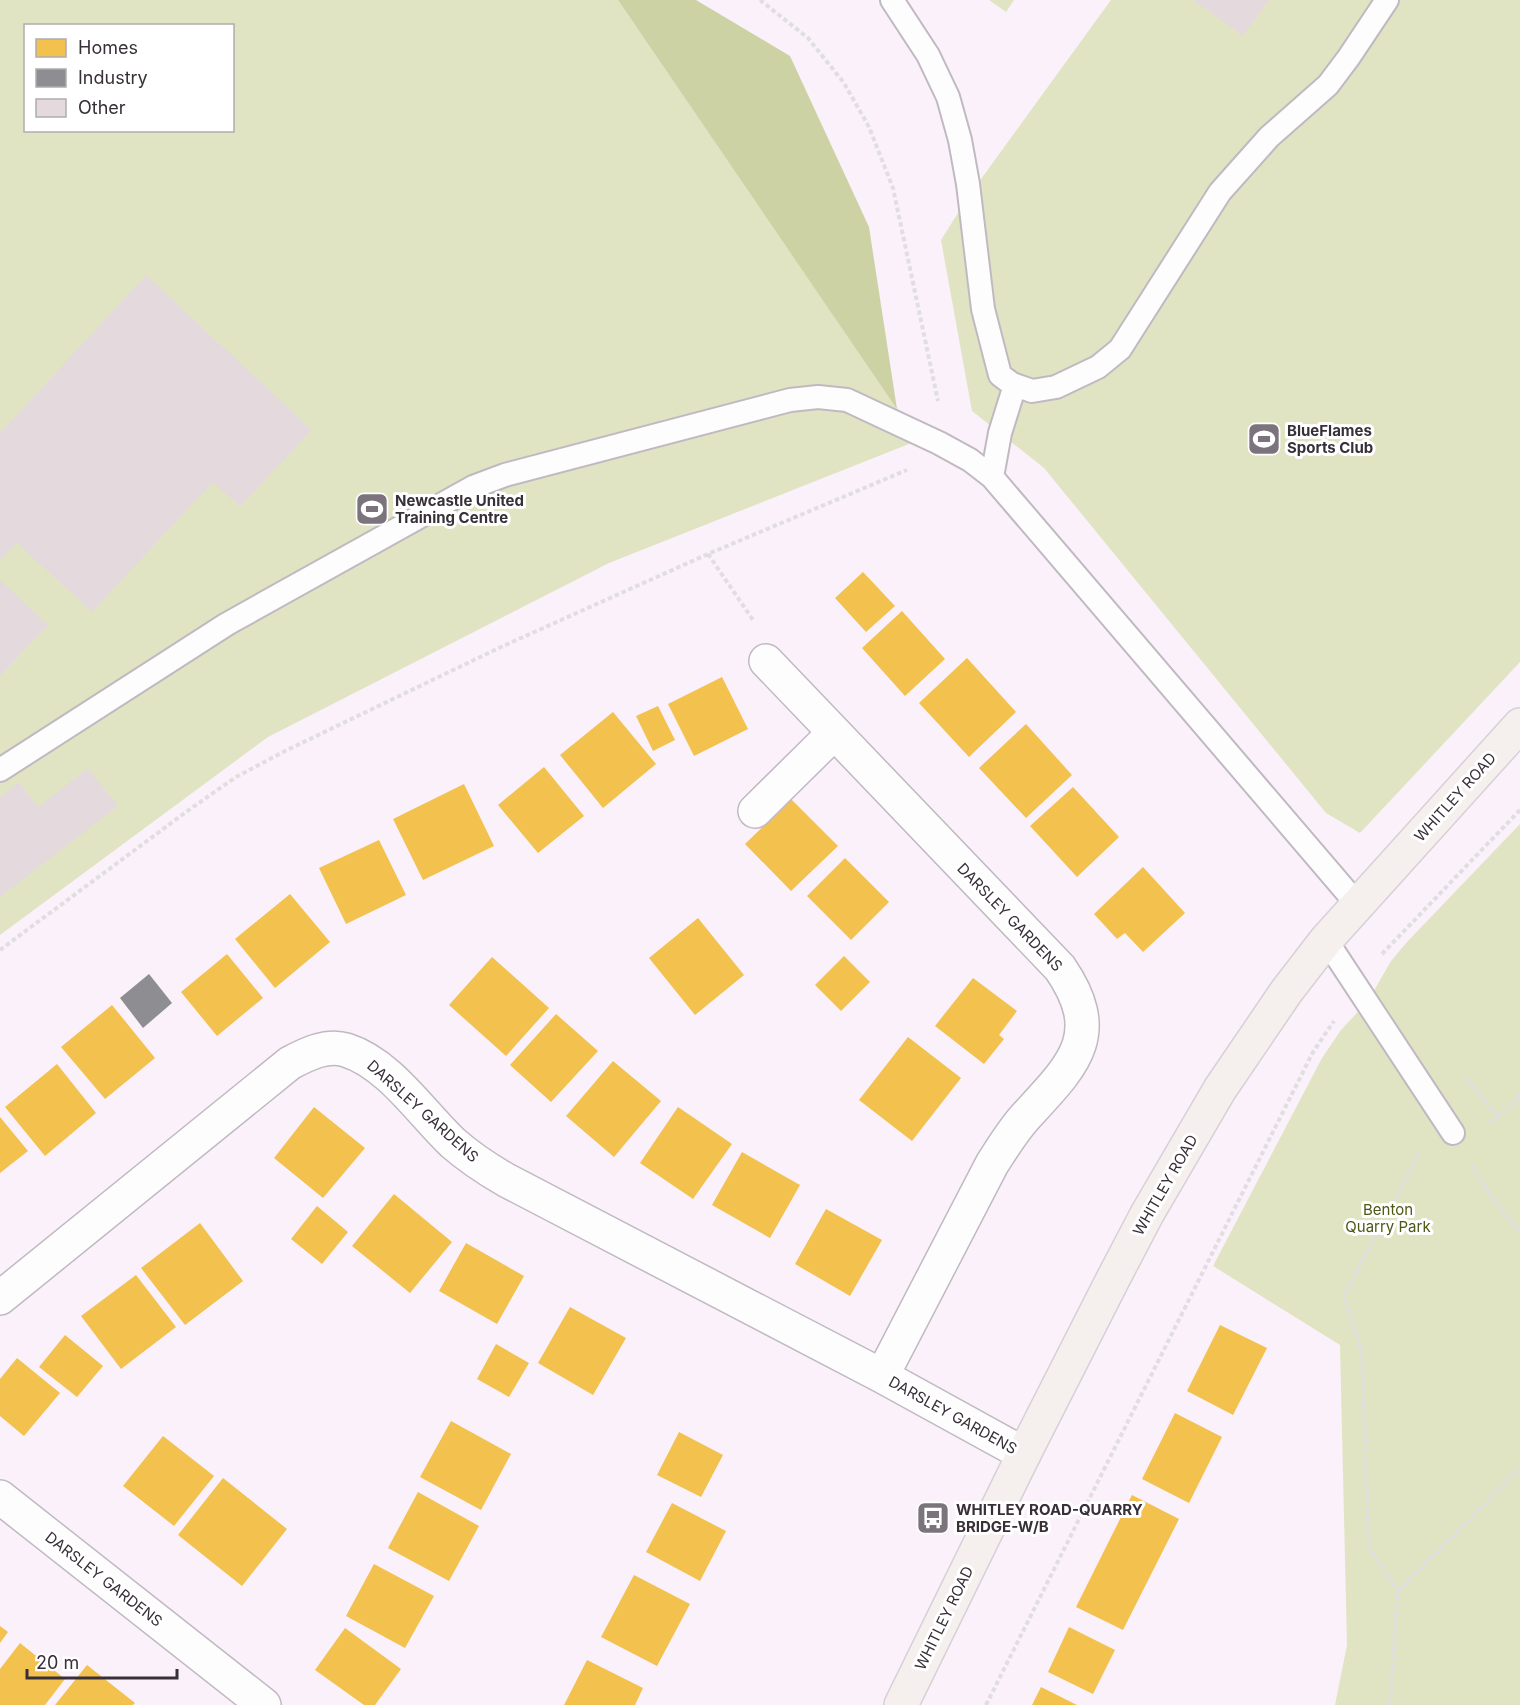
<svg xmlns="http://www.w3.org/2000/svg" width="1520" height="1705" font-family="Inter,sans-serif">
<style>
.green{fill:#e0e4c2;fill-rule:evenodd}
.forest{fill:#cdd2a4}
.homes{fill:#f2c14e}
.industry{fill:#8d8d92}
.building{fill:#e4dadd}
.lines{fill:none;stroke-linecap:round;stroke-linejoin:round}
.service-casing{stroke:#c1b9c2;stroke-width:26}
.minor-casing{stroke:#c1b9c2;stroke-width:36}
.primary-casing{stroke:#d6d1d6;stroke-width:36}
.path{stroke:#e0dee1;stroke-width:4;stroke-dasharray:4.5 3;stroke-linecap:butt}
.service{stroke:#fefdfe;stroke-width:22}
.minor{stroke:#fefdfe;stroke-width:33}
.primary{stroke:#f5efed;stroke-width:33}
.labels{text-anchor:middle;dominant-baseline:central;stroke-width:6;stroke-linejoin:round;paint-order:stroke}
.poi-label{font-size:15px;font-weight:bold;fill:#383038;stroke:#fff;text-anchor:start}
.street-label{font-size:15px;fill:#383038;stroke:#fff}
.park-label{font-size:15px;fill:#4e5816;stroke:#fff}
</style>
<rect width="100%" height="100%" fill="#faf1fb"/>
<path class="green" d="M0,0H618L919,440L609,563L268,737L0,935ZM26,26H232V130H26Z
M989,0H1014L1006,12Z
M1111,0H1520V662L1360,833L1326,813L1044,468L972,411L941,240L968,197Z
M1520,824V1705H1335L1347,1645L1340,1345L1213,1266L1322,1058L1341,1030L1368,1001L1391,961L1407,942Z"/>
<path class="forest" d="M618,0H696L790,56L869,227L897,409Z"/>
<path class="homes" d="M863,572L895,606L866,632L835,598Z
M902,611L945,659L905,696L862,648Z
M967,658L1016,712L969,757L919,703Z
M722,677L748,729L694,756L668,704Z
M658,706L675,740L653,751L636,716Z
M613,712L656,764L603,808L560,755Z
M1026,724L1072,775L1026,818L979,768Z
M544,767L584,816L538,853L498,805Z
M464,784L494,846L423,880L393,819Z
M1073,787L1119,837L1077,877L1030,826Z
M791,799L838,846L791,891L745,844Z
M379,840L406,895L346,924L319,868Z
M845,858L889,902L851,940L807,896Z
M1143,867L1185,913L1143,952L1125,933L1117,939L1094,914Z
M290,894L330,942L275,988L235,939Z
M698,918L744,975L695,1015L649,958Z
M227,954L263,998L217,1036L181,992Z
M844,956L870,982L841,1011L815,985Z
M492,957L549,1008L506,1056L449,1005Z
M973,978L1017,1011L999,1035L1004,1039L984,1064L935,1026Z
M112,1005L155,1058L105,1099L61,1047Z
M556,1014L598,1051L551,1102L510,1065Z
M908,1037L961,1078L912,1141L859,1100Z
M613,1061L661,1101L614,1157L566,1116Z
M57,1064L96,1113L45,1156L5,1107Z
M314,1107L365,1148L323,1198L274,1158Z
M678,1107L732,1144L693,1199L640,1163Z
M0,1117L28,1151L0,1173Z
M742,1152L800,1185L770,1238L712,1205Z
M394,1194L452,1242L410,1293L352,1246Z
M317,1206L348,1232L322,1264L291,1239Z
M826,1209L882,1240L850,1296L795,1264Z
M200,1223L243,1281L185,1325L141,1268Z
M466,1243L524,1276L497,1324L439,1291Z
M136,1275L176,1327L121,1369L81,1316Z
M570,1307L626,1338L593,1395L538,1363Z
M1220,1325L1267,1348L1233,1415L1187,1391Z
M65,1335L103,1366L77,1397L39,1367Z
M496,1344L529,1363L509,1397L477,1379Z
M17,1358L60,1393L24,1436L0,1416V1379Z
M1175,1413L1222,1437L1189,1503L1142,1479Z
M451,1421L511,1454L481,1510L420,1477Z
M679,1432L723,1455L701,1497L657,1475Z
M163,1436L214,1476L174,1526L123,1486Z
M223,1478L287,1529L242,1586L178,1535Z
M418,1492L479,1526L449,1581L388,1548Z
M1132,1495L1179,1519L1123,1630L1076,1607Z
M672,1503L726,1531L700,1581L646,1552Z
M374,1564L434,1596L405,1648L346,1616Z
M634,1575L690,1604L657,1666L601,1637Z
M0,1626L8,1632L0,1643Z
M1069,1627L1115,1650L1093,1694L1048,1672Z
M345,1628L401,1669L375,1705H364L315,1670Z
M20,1643L65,1679L45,1705H0V1669Z
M587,1660L643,1688L635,1705H564Z
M87,1665L135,1703L133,1705H55Z
M1041,1687L1077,1705H1032Z"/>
<path class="industry" d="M149,974L172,1003L143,1028L120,998Z"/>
<path class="building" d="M1193,0H1269L1243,36Z
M146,275L312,430L240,507L213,482L92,612L17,543L0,561V433Z
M0,580L48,625L0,676Z
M88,768L118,806L0,897V797L19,782L38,807Z"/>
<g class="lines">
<g class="service-casing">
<path id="service" d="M892,0L928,55L948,97L960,140L968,184L983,309L1000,375L1012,384L1032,391L1056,387L1098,367L1120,349L1220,192L1269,137L1328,85L1349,57L1387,0
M992,477L1000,433L1015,385
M0,770L227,624L473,487L505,475L790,400L818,397L847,400L939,443L970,460L992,477L1357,904
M1326,940L1453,1133"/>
</g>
<g class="minor-casing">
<path id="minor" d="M766,661L1060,968C1106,1035 1073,1065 1027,1115C1013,1130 1003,1147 992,1164L882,1376
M755,811L834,733
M0,1298L290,1063C307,1054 327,1044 346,1050C390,1064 421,1113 453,1143C469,1157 487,1169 506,1180L882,1376L1024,1454
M0,1497L264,1705"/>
</g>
<g class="primary-casing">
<path id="primary" d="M901,1705L1024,1454L1113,1279L1147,1214L1220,1089L1286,992L1326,940L1520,725"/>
</g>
<path class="path" d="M760,0L808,38L844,83L869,127L893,188L938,401
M708,554L753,620
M0,950L186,812L236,777L285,751L501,647L708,554L907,470
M1382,954L1520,810
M1466,1078L1498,1117
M1490,1123L1515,1103L1520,1091
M1472,1165L1490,1195L1520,1232
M1398,1591L1520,1468
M986,1705L1313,1052L1334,1021
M1390,1705L1398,1591L1369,1548L1362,1353L1344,1296L1420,1152"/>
<use href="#service" class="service"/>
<use href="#minor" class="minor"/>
<use href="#primary" class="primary"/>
</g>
<defs>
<g id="stadium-square" transform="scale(1.725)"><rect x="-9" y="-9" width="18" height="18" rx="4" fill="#7c747c" stroke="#fff"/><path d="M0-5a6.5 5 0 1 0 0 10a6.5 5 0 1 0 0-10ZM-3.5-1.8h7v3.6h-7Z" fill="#fff"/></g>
<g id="bus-square" transform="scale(1.725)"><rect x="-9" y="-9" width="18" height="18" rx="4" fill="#7c747c" stroke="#fff"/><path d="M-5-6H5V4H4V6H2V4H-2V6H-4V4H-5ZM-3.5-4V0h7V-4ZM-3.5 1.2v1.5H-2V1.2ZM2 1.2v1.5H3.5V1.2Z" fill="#fff"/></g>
</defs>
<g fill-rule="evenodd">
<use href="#stadium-square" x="1264" y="439"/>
<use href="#stadium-square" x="372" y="509"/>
<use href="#bus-square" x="933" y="1518"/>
</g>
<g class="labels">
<g class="poi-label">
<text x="1287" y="430">BlueFlames<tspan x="1287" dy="17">Sports Club</tspan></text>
<text x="395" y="500">Newcastle United<tspan x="395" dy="17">Training Centre</tspan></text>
<text x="956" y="1509">WHITLEY ROAD-QUARRY<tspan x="956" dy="17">BRIDGE-W/B</tspan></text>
</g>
<g class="street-label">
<text transform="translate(1455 797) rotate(-48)">WHITLEY ROAD</text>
<text transform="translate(1010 917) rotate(46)">DARSLEY GARDENS</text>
<text transform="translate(423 1111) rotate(42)">DARSLEY GARDENS</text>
<text transform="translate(1165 1185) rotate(-60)">WHITLEY ROAD</text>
<text transform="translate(953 1415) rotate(29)">DARSLEY GARDENS</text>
<text transform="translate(104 1579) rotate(38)">DARSLEY GARDENS</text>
<text transform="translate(944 1618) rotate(-64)">WHITLEY ROAD</text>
</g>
<g class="park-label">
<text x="1388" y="1209">Benton<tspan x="1388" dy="17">Quarry Park</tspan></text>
</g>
</g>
<rect x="24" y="24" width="210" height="108" fill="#ffffff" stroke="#afacaf" stroke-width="1.5"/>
<rect x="36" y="39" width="30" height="18" fill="#f2c14e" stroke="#afacaf" stroke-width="1.5"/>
<text x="78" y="54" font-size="18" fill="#383038">Homes</text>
<rect x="36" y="69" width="30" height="18" fill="#8d8d92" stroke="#afacaf" stroke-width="1.5"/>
<text x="78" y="84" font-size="18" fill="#383038">Industry</text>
<rect x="36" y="99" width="30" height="18" fill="#e4dadd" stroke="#afacaf" stroke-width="1.5"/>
<text x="78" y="114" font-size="18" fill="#383038">Other</text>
<path d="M27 1669v9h150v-9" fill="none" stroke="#383038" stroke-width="3"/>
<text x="36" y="1669" font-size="18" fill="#383038" stroke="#ffffff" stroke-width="4.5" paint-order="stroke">20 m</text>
</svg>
